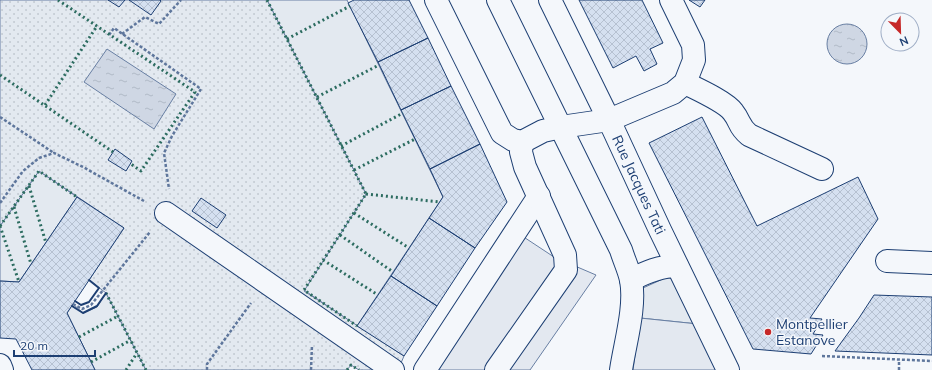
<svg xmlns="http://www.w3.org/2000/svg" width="932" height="370" font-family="Mulish,sans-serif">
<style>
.green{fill:#e3e9f0;stroke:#687fa3}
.garden{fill:url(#garden-dots);stroke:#687fa3}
.parking{fill:#e3e8f0;stroke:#687fa3}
.water{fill:url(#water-ripples);stroke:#687fa3}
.building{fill:url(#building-cross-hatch);stroke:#1d3f73}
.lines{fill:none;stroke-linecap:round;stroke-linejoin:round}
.minor-casing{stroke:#1d3f73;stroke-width:24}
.path{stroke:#5e769c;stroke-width:2.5;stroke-dasharray:3 2;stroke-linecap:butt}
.minor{stroke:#f4f7fb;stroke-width:22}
.hedge{stroke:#2c6c60;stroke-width:3;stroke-dasharray:2 3;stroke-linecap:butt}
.wall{stroke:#1d3f73;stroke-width:2}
.poi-dot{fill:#c62828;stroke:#f4f7fb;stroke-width:1.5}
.labels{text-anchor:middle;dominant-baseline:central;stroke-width:3;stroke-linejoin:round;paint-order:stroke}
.street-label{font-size:14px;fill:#1d3f73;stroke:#f4f7fb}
.poi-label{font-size:14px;fill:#1d3f73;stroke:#f4f7fb;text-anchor:start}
</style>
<defs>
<pattern id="garden-dots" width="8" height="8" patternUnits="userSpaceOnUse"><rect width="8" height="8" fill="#e3e9f0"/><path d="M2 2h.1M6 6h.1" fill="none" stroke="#c2c9d1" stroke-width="1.8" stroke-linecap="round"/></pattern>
<pattern id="water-ripples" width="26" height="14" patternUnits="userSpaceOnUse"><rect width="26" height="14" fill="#cfd7e4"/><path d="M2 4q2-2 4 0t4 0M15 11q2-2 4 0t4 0" fill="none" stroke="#b1bac7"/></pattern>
<pattern id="building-cross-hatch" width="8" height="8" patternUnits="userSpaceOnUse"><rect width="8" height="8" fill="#d5e0f0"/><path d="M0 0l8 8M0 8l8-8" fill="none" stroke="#b6c1d1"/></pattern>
</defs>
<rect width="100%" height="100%" fill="#f4f7fb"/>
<path class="green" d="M267,0H347L443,197L357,326L304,290L366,194Z
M39,171L77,197L19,282L0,281V226Z
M665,278H671L698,324L640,318L643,288Z
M106,293L146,370H95L67,313L73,304L83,313L97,307Z"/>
<path class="garden" d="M0,0H267L366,194L304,291L404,356L398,370H359L351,365L347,370H146L106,293L89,280L124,228L39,171L0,226Z"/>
<path class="parking" d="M507,226L554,257L596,275L530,370H432Z
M640,318L698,324L720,370H633Z"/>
<path class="water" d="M827 44a20 20 0 1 1 40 0a20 20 0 1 1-40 0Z
M107,49L176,94L154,129L84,82Z"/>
<path class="building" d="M108,0H125L119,7Z
M129,0H160L161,1L151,15Z
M354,0H409L428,38L378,62L348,3Z
M579,0H642L663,43L650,49L657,64L644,71L636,56L613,68Z
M689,0H705L700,7Z
M428,38L451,86L401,110L378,62Z
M451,86L480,144L430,169L401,110Z
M702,117L757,226L858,177L878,219L810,318L822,319L813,334L823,335L811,354L753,349L649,143Z
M480,144L507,202L475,248L429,218L443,197L430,169Z
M115,149L132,161L126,171L108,160Z
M77,197L124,228L67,313L95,370H32L16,339L0,338V281L19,282Z
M201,198L226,215L217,228L192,211Z
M429,218L475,248L437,306L391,276Z
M391,276L437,306L404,356L357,326Z
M874,295L932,297V355L835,351L859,318Z"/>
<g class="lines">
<g class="minor-casing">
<g id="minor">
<path d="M436,0L502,133L513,140L522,142L543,131L561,127L609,120L673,93L685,83L694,60L693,45L671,0"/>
<path d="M498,0L621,250C624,260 629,270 631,280C636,307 625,343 621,370"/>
<path id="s1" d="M550,0L609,120L660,230L728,370"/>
<path d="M685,83C697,89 726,102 733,112C741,122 738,126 749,135L822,169"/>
<path d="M166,213L393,370"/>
<path d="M887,261L932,263"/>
<path d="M631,280C646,272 660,266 677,266"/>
<path d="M0,365L2,370"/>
<path d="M425,370L539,196"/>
<path d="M496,370L566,270L565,255L525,167L521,152L522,142"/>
</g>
</g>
<path class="path" d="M122,34L145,17L159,24L181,0
M109,35L114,28L201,89L172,136L164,153L169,189
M0,117L54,153
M0,203L23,171L39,158L54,153L83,167L144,201
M73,304L82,309L91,305L150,232
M822,356L932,361
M207,370V364L251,303
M311,370L312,345
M899,370V360"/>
<use href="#minor" class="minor"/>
<path class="hedge" d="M58,0L195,92L141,171L131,164
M267,0L366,194L304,290L357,326
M287,39L350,6
M0,75L113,152
M317,97L379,65
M45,105L97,26
M341,146L403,113
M354,170L415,139
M29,186L46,243
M366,194L440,202
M14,207L31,264
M354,213L409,248
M0,226L39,171L77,197
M0,226L19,282
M340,235L393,272
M323,260L378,295
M106,293L146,370
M79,337L118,316
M91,362L131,340
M126,370L137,353
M347,370L351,365L359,370"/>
<path class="wall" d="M75,301L81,305L89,302L99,288L89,280
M72,306L83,313L97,306L106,293"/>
</g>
<circle class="poi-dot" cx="768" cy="332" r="4"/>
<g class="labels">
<g class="street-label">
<text stroke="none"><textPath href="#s1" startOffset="205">Rue Jacques Tati</textPath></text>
</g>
<g class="poi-label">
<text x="776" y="324">Montpellier<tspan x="776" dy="16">Estanove</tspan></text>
</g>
</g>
<g transform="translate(900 32) rotate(157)"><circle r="19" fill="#f4f7fb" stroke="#9eadc5"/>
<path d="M0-3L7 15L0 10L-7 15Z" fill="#c62828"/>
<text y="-6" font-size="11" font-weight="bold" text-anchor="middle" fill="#1d3f73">N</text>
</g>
<path d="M14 350v6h81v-6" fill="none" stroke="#1d3f73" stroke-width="2"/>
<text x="20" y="350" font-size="12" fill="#1d3f73" stroke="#f4f7fb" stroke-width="3" paint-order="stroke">20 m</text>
</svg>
